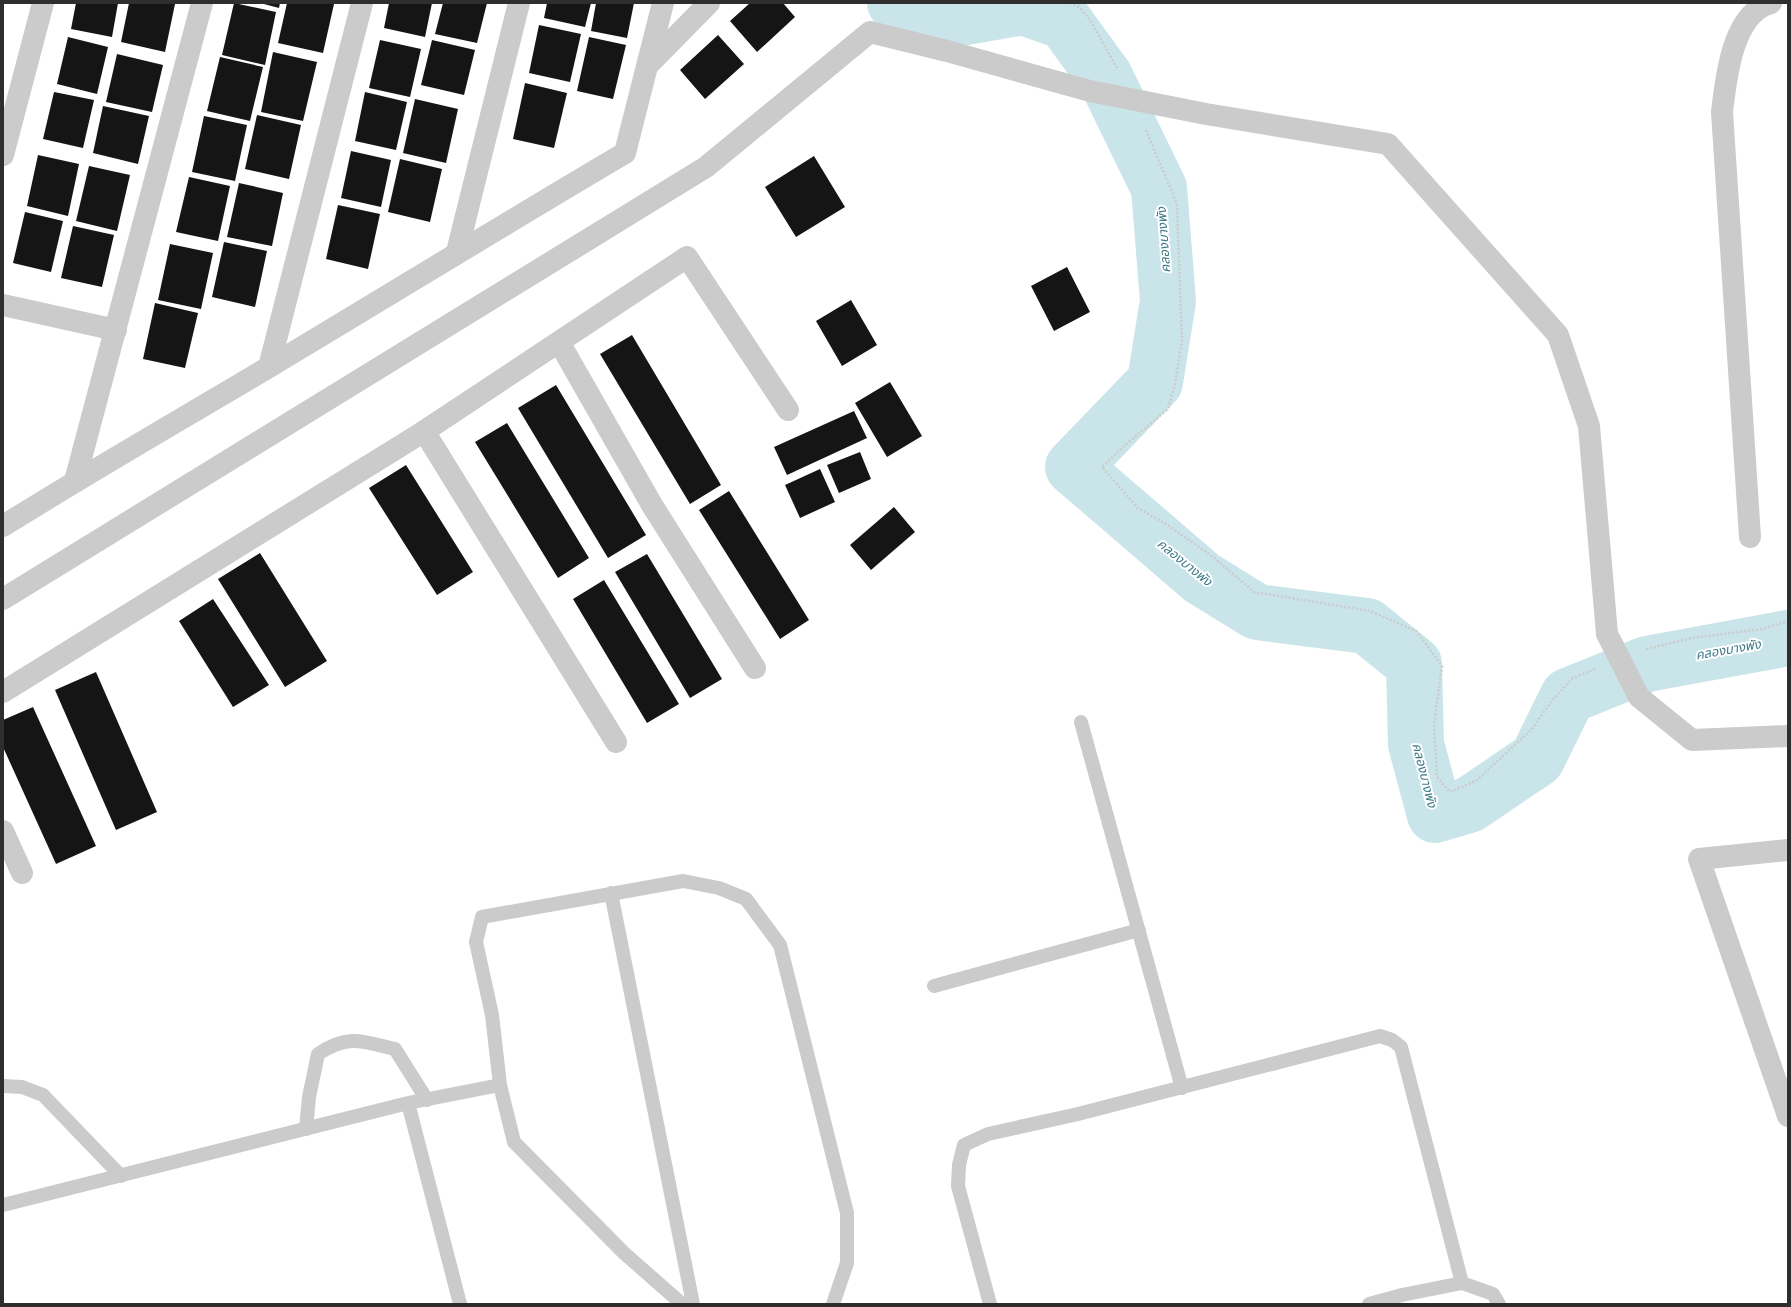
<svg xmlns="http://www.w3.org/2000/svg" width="1791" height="1307" font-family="'Noto Sans','Noto Sans Thai',sans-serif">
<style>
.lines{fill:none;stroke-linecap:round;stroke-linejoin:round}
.river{stroke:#c9e5ea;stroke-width:56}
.building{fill:#151515}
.path{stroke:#cbcbcb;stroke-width:2.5;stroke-dasharray:2 2;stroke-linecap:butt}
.lane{stroke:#cbcbcb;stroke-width:14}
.street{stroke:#cbcbcb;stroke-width:22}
.labels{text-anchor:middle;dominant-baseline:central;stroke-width:4;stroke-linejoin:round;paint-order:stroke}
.water-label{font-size:13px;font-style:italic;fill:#3d7a87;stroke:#fff}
</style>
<rect width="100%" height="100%" fill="#fff"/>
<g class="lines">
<path class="river" d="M895,3L913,15L961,18L1023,7L1065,22L1105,77L1159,188L1168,301L1155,382L1073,467L1202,578L1257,612L1367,626L1414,664L1416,744L1435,815L1469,805L1537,759L1568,696L1647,664L1788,638"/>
</g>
<path class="building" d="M76,3H118L112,37L71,29Z
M129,3L175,4L165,52L121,42Z
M234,3L276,12L265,65L222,55Z
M260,3H280L279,8Z
M287,3L334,4L323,53L278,43Z
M389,3H432L425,37L384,28Z
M443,3H487L477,43L435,34Z
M547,3H591L585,27L544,18Z
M596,3H634L627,38L591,31Z
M750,3H783L795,17L757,52L730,21Z
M539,25L581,34L570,82L529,73Z
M718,35L744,64L705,99L680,70Z
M68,37L108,47L97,94L57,84Z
M589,37L626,45L613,99L577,91Z
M380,40L421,49L410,97L369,88Z
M432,40L475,50L464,95L421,85Z
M273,52L317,62L303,121L261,112Z
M117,54L163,65L152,112L106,102Z
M220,57L263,67L250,121L207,111Z
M525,83L567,93L554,148L513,139Z
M54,92L94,100L83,148L43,139Z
M365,92L407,102L396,150L355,141Z
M415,99L458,109L446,163L403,153Z
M103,106L149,116L138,164L93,153Z
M257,115L301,125L289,179L245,169Z
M204,116L247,125L235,181L192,172Z
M351,151L391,160L381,207L341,198Z
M38,155L79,164L68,216L27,206Z
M814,156L845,207L796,237L765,187Z
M400,159L442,169L430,222L388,212Z
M89,166L130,175L117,231L76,221Z
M189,177L230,186L218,241L176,232Z
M239,183L283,193L272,246L227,237Z
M338,205L380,214L368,269L326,259Z
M25,212L63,221L51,272L13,263Z
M73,226L114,235L102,287L61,278Z
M224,242L267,251L255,307L212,297Z
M170,244L213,253L201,309L158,300Z
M1067,267L1090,312L1054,331L1031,286Z
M851,300L877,345L842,366L816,321Z
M155,303L198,313L185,368L143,359Z
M632,335L721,485L690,504L600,354Z
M890,382L922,436L887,457L855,403Z
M556,385L646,535L608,558L518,408Z
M854,411L867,438L787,475L774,447Z
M507,423L589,558L558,578L475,442Z
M860,452L871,479L839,493L827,465Z
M406,465L473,572L437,595L369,488Z
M820,469L835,502L800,518L785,485Z
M729,491L809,620L780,639L699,510Z
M894,507L915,532L871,570L850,545Z
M260,553L327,661L285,687L218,579Z
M647,554L722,679L690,698L615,572Z
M604,580L679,704L647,723L573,599Z
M213,599L269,685L233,707L179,621Z
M96,672L157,812L116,830L55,690Z
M33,707L96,846L56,864L3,747V720Z"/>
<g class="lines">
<path class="path" d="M1070,3L1079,7L1090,20L1117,68
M1146,130L1177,204L1182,341L1175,384L1168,409L1131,440L1102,467L1138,508L1169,526L1212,556L1254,592L1370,611L1416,631L1442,666L1434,725L1437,777L1450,792L1476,781L1531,730L1554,698L1573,678L1595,669
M1646,649L1692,638L1762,629L1788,621"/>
<path class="lane" d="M1081,722L1182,1088
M611,893L693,1304
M934,986L1139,930
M3,1086L22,1087L43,1095L121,1176
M408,1103L460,1304
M306,1129L309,1097L318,1054C348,1034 362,1041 395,1049L427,1100
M3,1205L408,1103L500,1085
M682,1304L624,1253L514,1142L500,1085L492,1015L476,942L482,917L683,881L719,888L746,899L780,945L847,1213V1263L833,1304
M990,1304L958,1186L959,1165L964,1145L988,1134L1078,1114L1380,1036L1392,1040L1401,1047L1462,1283
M1369,1304L1402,1295L1462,1283L1493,1294L1499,1304"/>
<path class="street" d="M649,64L709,3
M3,155L43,3
M457,252L519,3
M3,305L116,330
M559,342L652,505L755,668
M269,367L362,3
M424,431L616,742
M75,481L202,3
M3,526C91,471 180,420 269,367C388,296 506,223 625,153L663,3
M1750,537L1722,112C1726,79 1732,13 1771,3
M3,599L706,167L870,32L947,51L1090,91L1206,114L1388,144L1558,335L1589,426L1607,634L1639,697L1692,740L1788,736
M3,692L423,432L687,257L788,410
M3,831L22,873
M1788,850L1699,859L1788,1116"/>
</g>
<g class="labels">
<g class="water-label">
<text transform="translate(1163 240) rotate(-94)">คลองบางพัง</text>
<text transform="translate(1185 562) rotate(39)">คลองบางพัง</text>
<text transform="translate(1728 649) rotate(-10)">คลองบางพัง</text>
<text transform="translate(1425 775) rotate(76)">คลองบางพัง</text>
</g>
</g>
<rect width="1791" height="1307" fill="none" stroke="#2e2e2e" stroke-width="8"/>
</svg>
